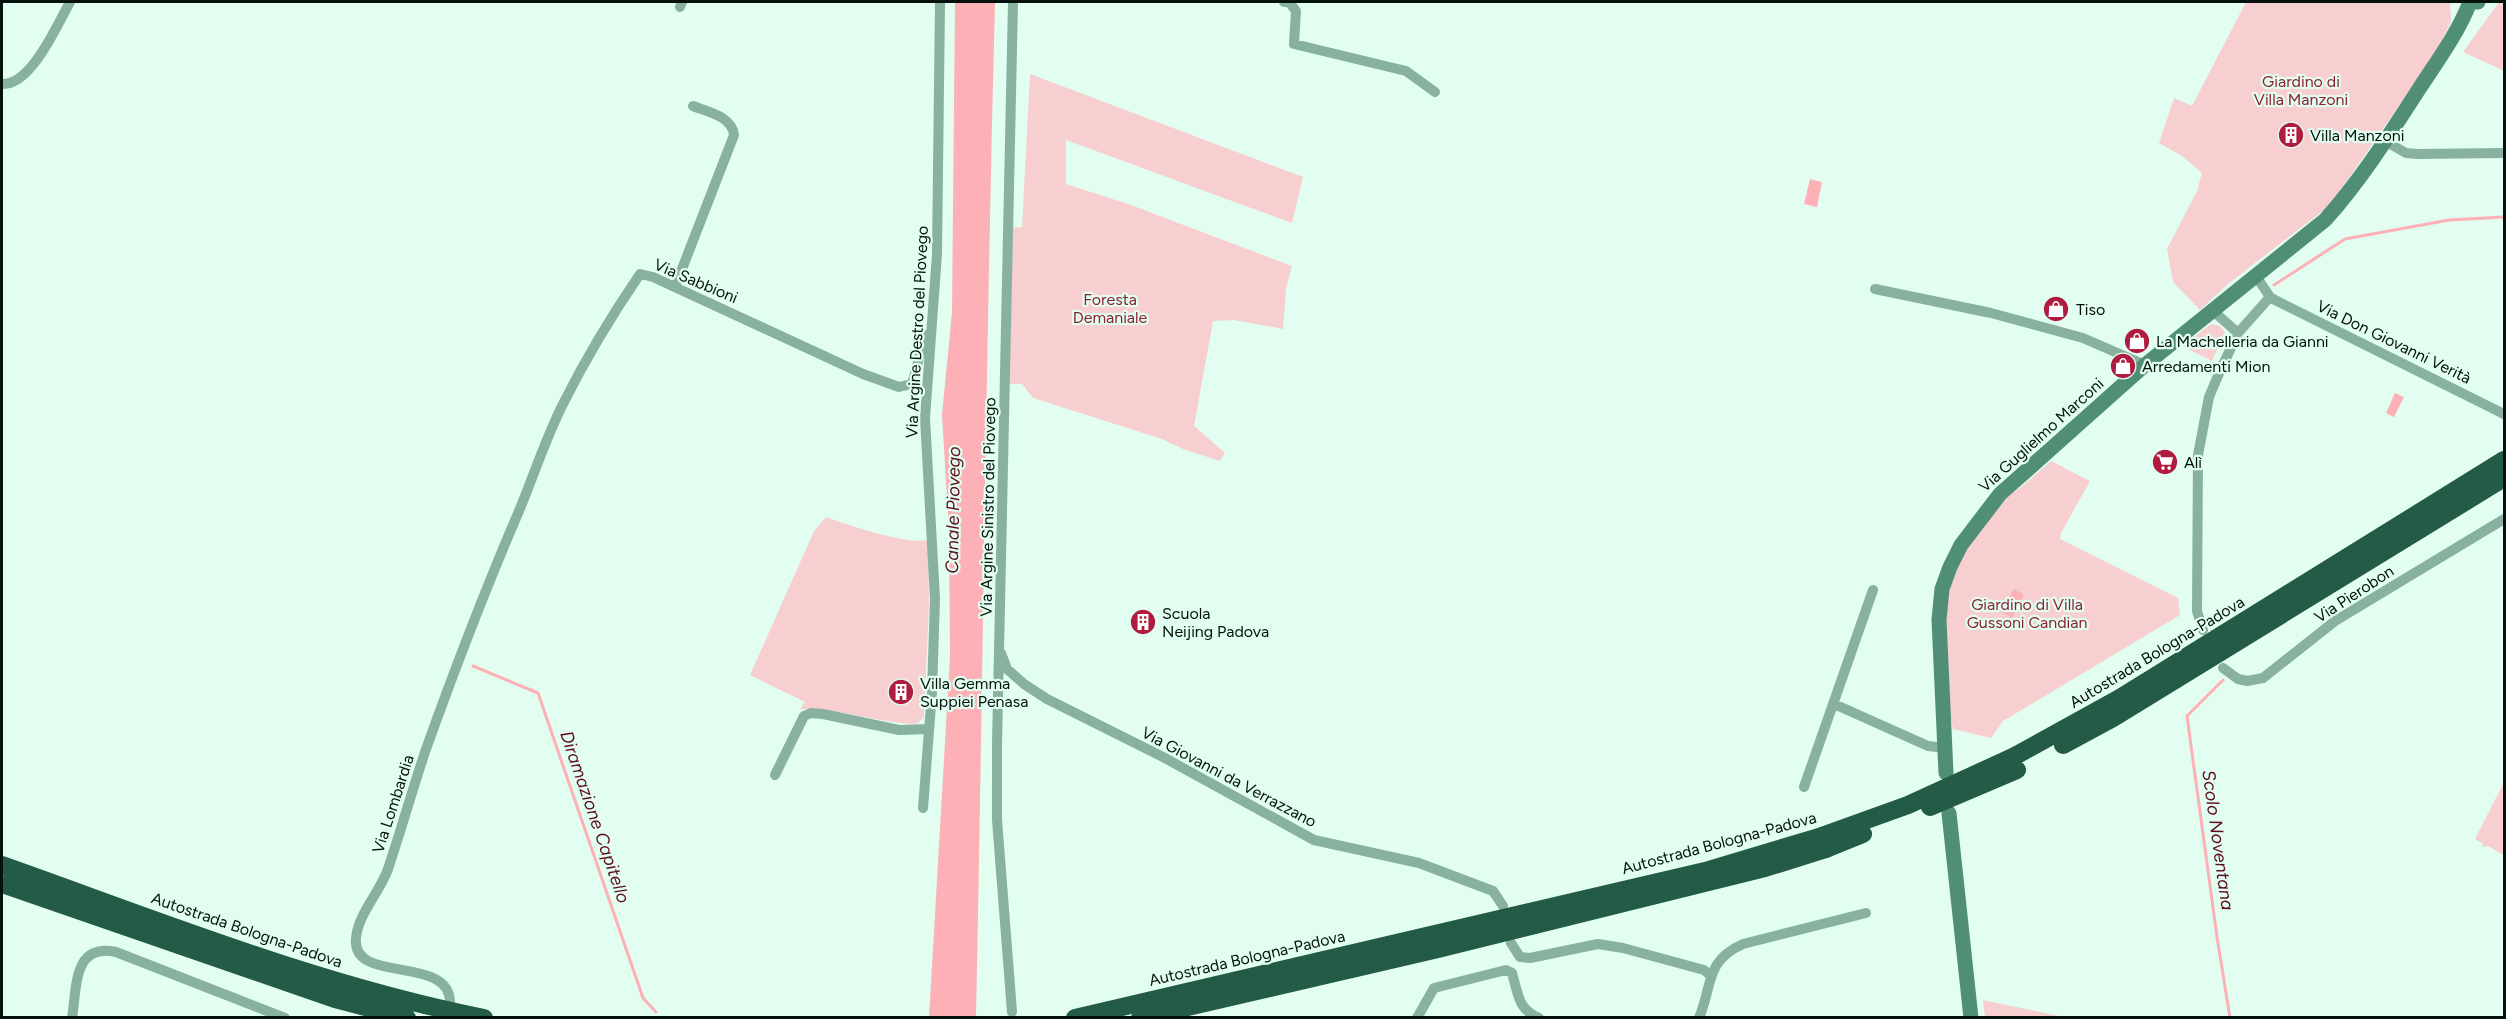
<svg xmlns="http://www.w3.org/2000/svg" width="2506" height="1019" font-family="Figtree,sans-serif">
<style>
.green{fill:#f8cfd1}
.water{fill:#fdb0b6}
.lines{fill:none;stroke-linecap:round;stroke-linejoin:round}
.stream{stroke:#fdb0b6;stroke-width:3}
.street{stroke:#89b1a0;stroke-width:10}
.secondary{stroke:#508f76;stroke-width:15}
.highway{stroke:#245b46;stroke-width:18}
.highway-bridge{stroke:#245b46;stroke-width:18}
.labels{text-anchor:middle;dominant-baseline:central;stroke-width:4.5;stroke-linejoin:round;paint-order:stroke}
.park-label{font-size:16px;fill:#8c2035;stroke:#e1fef1}
.poi-label{font-size:16px;fill:#05110c;stroke:#e1fef1;text-anchor:start}
.street-label{font-size:16px;fill:#05110c;stroke:#e1fef1}
.water-label{font-size:18px;font-style:italic;fill:#600d20;stroke:#e1fef1}
</style>
<rect width="100%" height="100%" fill="#e1fef1"/>
<path class="green" d="M2246,2H2450L2451,22L2435,54L2337,195L2325,209L2228,284L2200,310L2173,282L2167,249L2197,191L2202,173L2182,156L2159,143L2174,98L2192,106Z
M2499,2H2504V71L2463,52Z
M1030,74L1303,177L1292,223L1066,140V184L1131,205L1292,266L1286,289L1283,329L1234,320L1213,321L1194,426L1225,453L1220,461L1183,449L1162,439L1033,398L1022,384H1009L1007,228L1022,227Z
M2211,324L2220,326L2225,332L2212,361L2182,346Z
M2051,461L2090,481L2061,533L2060,539L2178,598L2180,615L2003,721L1991,738L1953,729L1949,711L1945,610L1953,574L1966,547L2008,496L2025,484Z
M826,517C851,526 903,544 928,540L929,605L924,717L917,724C877,723 840,708 800,709L805,702L750,675L814,531Z
M2504,782V855L2488,846L2483,847L2482,843L2475,839Z
M1983,1000L2064,1017H1985Z"/>
<path class="water" d="M955,2H995C986,340 983,679 976,1017L929,1018L950,656L949,532L942,415L952,312Z
M1810,179L1822,182L1817,207L1804,204Z
M2395,393L2404,397L2394,417L2386,413Z
M2014,589L2024,595L2012,618L2001,612Z"/>
<g class="lines">
<path class="stream" d="M2274,285L2345,239L2449,220L2504,217
M473,666L538,693L643,998L656,1012
M2223,680L2187,716L2217,937L2230,1018"/>
<path class="street" d="M1284,2H1289L1296,11L1294,44L1406,71L1435,92
M680,7L682,2
M2,84C31,86 57,25 70,2
M2385,141L2406,153L2417,154L2504,153
M2256,276L2270,297L2275,300L2504,414
M675,287L734,135C732,116 708,112 693,106
M1875,289L1991,313L2083,338L2145,365
M2212,310L2238,333
M2203,630L2197,611L2198,455L2209,397L2220,371L2238,333L2270,297
M1001,653L1007,669L1024,684L1047,699L1163,757L1314,840L1419,863L1493,891L1503,906
M2223,668L2238,679L2247,681L2263,678L2335,621L2504,519
M1834,704L1928,746L1945,748
M775,775L804,716L811,713L823,714L899,730L929,729
M1804,787L1873,590
M923,808L932,692L935,599L925,418L937,254L940,2
M1511,943L1520,957L1530,958L1598,944L1623,948L1704,970L1710,975
M450,1002C449,954 351,985 356,938C358,914 380,892 388,869C401,830 412,791 425,752C454,671 485,590 519,511C534,475 546,437 564,402C586,358 612,315 640,274L653,277L863,374L899,387L912,384L925,336L931,333
M1012,1012L997,820V744L1013,2
M72,1018C77,987 73,943 116,952L285,1018
M1417,1018L1434,988L1506,970L1512,973C1518,993 1518,1010 1539,1018
M1699,1018C1713,984 1705,961 1743,944L1866,913"/>
<path class="secondary" d="M1946,773L1939,620L1942,589L1950,567L1961,545L2000,494L2044,455L2145,365L2325,220C2361,180 2390,134 2419,89C2438,60 2458,33 2470,2H2478
M1949,813L1971,1018"/>
<path class="highway" d="M2063,745L2113,718L2504,478
M2015,756L2120,698L2504,460
M2,865C160,921 318,985 484,1018
M2,884L335,999L407,1018
M1075,1018L1705,871L1822,836
M1140,1018L1438,949L1765,868L1826,849"/>
<path class="highway-bridge" d="M1930,807L2017,770
M1822,836L1908,805L2015,756
M1826,849L1863,834"/>
</g>
<defs>
<g id="building-disc" transform="scale(1.35)"><circle r="9.5" fill="#af1c3f" stroke="#e1fef1"/><path d="M-4-6H4V6H1V3H-1V6H-4ZM-2.5-4.3h1.7v1.8h-1.7ZM.8-4.3h1.7v1.8H.8ZM-2.5-1h1.7V.8h-1.7ZM.8-1h1.7V.8H.8Z" fill="#fff"/></g>
<g id="shop-disc" transform="scale(1.35)"><circle r="9.5" fill="#af1c3f" stroke="#e1fef1"/><path d="M-5-2.5h2.3a2.7 3.5 0 0 1 5.4 0H5L5.5 6h-11ZM-1.5-2.5h3a1.5 2.3 0 0 0-3 0Z" fill="#fff"/></g>
<g id="supermarket-disc" transform="scale(1.35)"><circle r="9.5" fill="#af1c3f" stroke="#e1fef1"/><path d="M-6-5.5h2.5l.6 2H6L4.5 2H-2.5L-4.4-4H-6ZM-1.5 3.2a1.3 1.3 0 1 0 .1 0ZM3 3.2a1.3 1.3 0 1 0 .1 0Z" fill="#fff"/></g>
</defs>
<g fill-rule="evenodd">
<use href="#building-disc" x="2291" y="135"/>
<use href="#shop-disc" x="2056" y="309"/>
<use href="#shop-disc" x="2137" y="341"/>
<use href="#shop-disc" x="2123" y="366"/>
<use href="#supermarket-disc" x="2165" y="462"/>
<use href="#building-disc" x="1143" y="622"/>
<use href="#building-disc" x="901" y="692"/>
</g>
<g class="labels">
<g class="park-label">
<text x="2301" y="81">Giardino di<tspan x="2301" dy="18">Villa Manzoni</tspan></text>
<text x="1110" y="299">Foresta<tspan x="1110" dy="18">Demaniale</tspan></text>
<text x="2027" y="604">Giardino di Villa<tspan x="2027" dy="18">Gussoni Candian</tspan></text>
</g>
<g class="poi-label">
<text x="2310" y="135">Villa Manzoni</text>
<text x="2076" y="309">Tiso</text>
<text x="2156" y="341">La Machelleria da Gianni</text>
<text x="2142" y="366">Arredamenti Mion</text>
<text x="2184" y="462">Alì</text>
<text x="1162" y="613">Scuola<tspan x="1162" dy="18">Neijing Padova</tspan></text>
<text x="920" y="683">Villa Gemma<tspan x="920" dy="18">Suppiei Penasa</tspan></text>
</g>
<g class="street-label">
<text transform="translate(696 281) rotate(23)">Via Sabbioni</text>
<text transform="translate(917 332) rotate(-87)">Via Argine Destro del Piovego</text>
<text transform="translate(2394 342) rotate(26)">Via Don Giovanni Verità</text>
<text transform="translate(2041 435) rotate(-42)">Via Guglielmo Marconi</text>
<text transform="translate(988 507) rotate(-89)">Via Argine Sinistro del Piovego</text>
<text transform="translate(2354 594) rotate(-33)">Via Pierobon</text>
<text transform="translate(2157 652) rotate(-31)">Autostrada Bologna-Padova</text>
<text transform="translate(1229 777) rotate(28)">Via Giovanni da Verrazzano</text>
<text transform="translate(393 804) rotate(-72)">Via Lombardia</text>
<text transform="translate(1719 843) rotate(-15)">Autostrada Bologna-Padova</text>
<text transform="translate(247 930) rotate(19)">Autostrada Bologna-Padova</text>
<text transform="translate(1247 958) rotate(-13)">Autostrada Bologna-Padova</text>
</g>
<g class="water-label">
<text transform="translate(953 510) rotate(-89)">Canale Piovego</text>
<text transform="translate(595 817) rotate(71)">Diramazione Capitello</text>
<text transform="translate(2218 840) rotate(82)">Scolo Noventana</text>
</g>
</g>
<rect width="2506" height="1019" fill="none" stroke="#05110c" stroke-width="6"/>
</svg>
